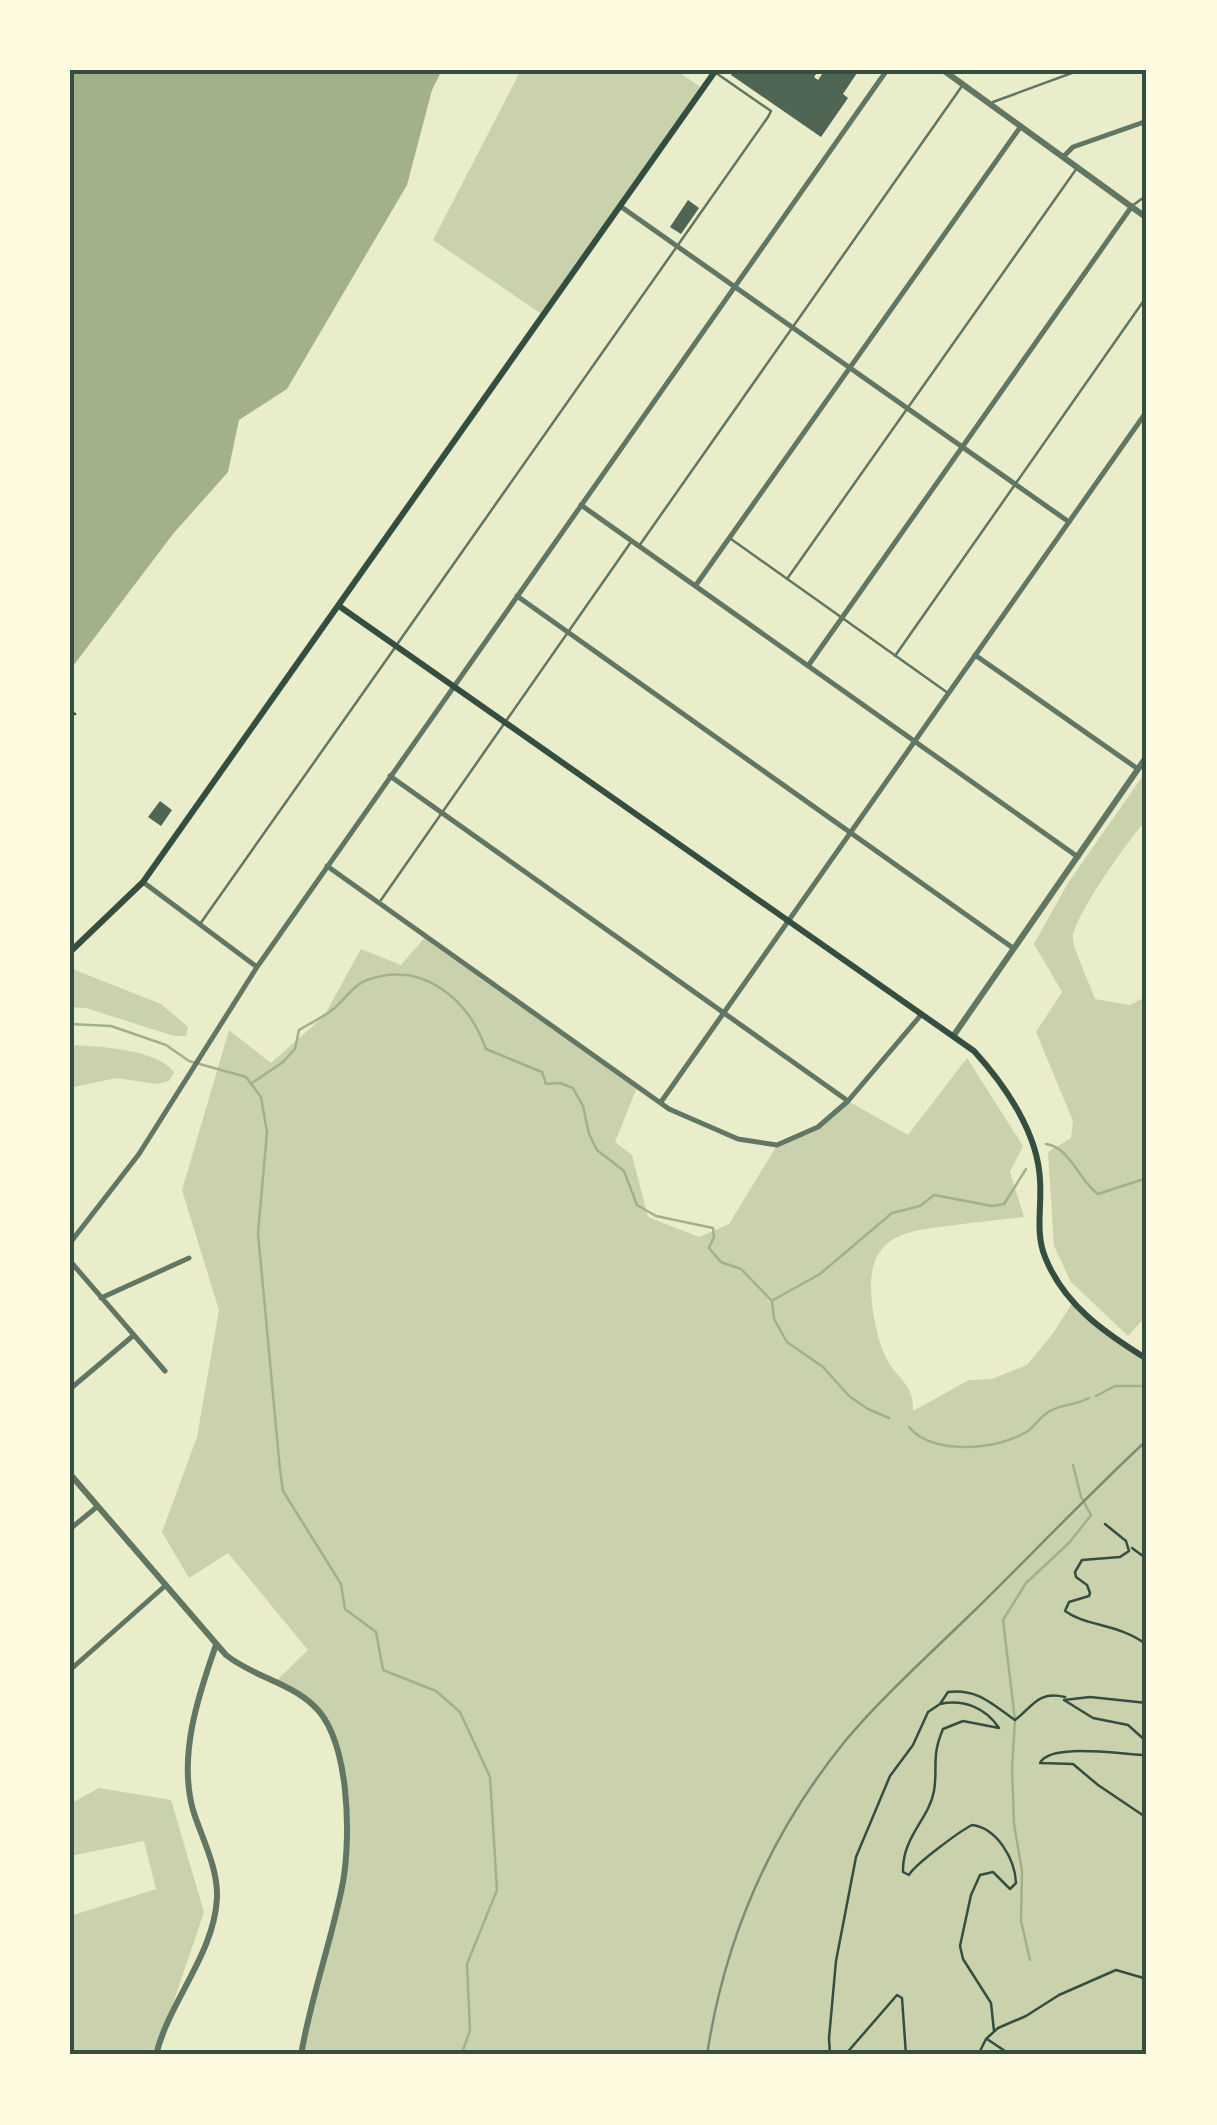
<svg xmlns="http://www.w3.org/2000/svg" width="1217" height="2125" font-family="Inter,sans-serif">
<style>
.green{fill:#cad2ad}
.water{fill:#a3b18a}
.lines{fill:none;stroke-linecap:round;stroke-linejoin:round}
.stream{stroke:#a3b18a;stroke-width:2.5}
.building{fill:#4f6655}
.path{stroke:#344e41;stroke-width:2.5}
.service{stroke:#617663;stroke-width:2.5}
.minor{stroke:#617663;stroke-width:5}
.tertiary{stroke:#617663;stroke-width:6}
.secondary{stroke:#344e41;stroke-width:6}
.rail{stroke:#7c8e77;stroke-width:2.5}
.neatline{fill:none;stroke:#344e41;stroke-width:4}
</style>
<rect width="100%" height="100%" fill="#e9edc9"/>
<path class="green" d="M521,70H676L703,89L543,315L433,240Z
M1147,770V819C1132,835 1069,922 1073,940C1075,953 1090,984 1095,999L1130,1005L1147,996V1315L1128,1336L1071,1282L1054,1246L1048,1152L1071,1138L1073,1121L1036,1032L1062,992L1034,944L1068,883Z
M427,935L638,1085L615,1142L632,1155L648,1217L699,1237L729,1224L777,1145L818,1127L848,1101L908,1135L967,1058L1023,1146L1010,1172L1024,1217C1001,1220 978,1222 955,1225C910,1231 869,1232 871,1291C872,1311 877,1340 886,1358C898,1381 914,1383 913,1411L969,1380L992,1379L1027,1365L1054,1332L1073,1302L1083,1314L1147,1359V2055H301C323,1964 383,1784 314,1706C305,1696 287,1690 274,1683L308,1650L228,1553L189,1578L162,1532L197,1437L219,1310L182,1190L229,1030L271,1063L324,1016L361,949L401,965Z
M70,968L161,1004L188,1027L186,1036H174L86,1008L70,1007Z
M70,1045C97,1046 157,1049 174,1072L169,1081L157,1084L116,1078L70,1088Z
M99,1788L171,1800L204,1912L158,2048L129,2055H70V1916L156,1889L144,1841L70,1856V1804Z"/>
<path class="water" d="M70,70H442L432,90L407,185L287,389L239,420L228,472L173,534L70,670Z"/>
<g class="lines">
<path class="stream" d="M70,1024L111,1026L166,1045L189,1061L246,1077L261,1097L267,1132L258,1233L280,1470L283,1491L341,1584L345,1609L376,1632L383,1670L436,1691L460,1712L490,1777L497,1890L467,1964L470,2031L461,2055
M252,1083L283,1062L295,1049L299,1030C310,1023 322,1018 332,1010C344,1001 353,985 367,980C423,960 468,999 486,1049L542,1072L546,1084L560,1083L573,1088L583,1106L589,1134L597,1150L624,1171L637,1205L656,1216L713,1228L714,1237L709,1248L721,1262L741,1269L772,1301L774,1319L787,1342L823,1367L849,1396L868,1409L889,1418
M1046,1144C1070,1147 1079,1181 1098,1194L1147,1178
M773,1300L820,1274L892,1213L920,1206L934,1195L992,1206L1004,1204L1026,1169
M1096,1396L1115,1386H1142L1146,1393L1147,1404
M909,1427C932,1456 999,1450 1028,1431C1037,1424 1042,1414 1052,1410C1064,1404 1077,1405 1089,1398
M1030,1960L1021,1921L1022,1871L1014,1824L1012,1768L1015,1720L1003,1620L1026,1583L1069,1543L1091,1515L1081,1497L1073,1465"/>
</g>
<path class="building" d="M735,70H819L814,77L818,80L825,70H859L843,94L848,98L821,137L731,75Z
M688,200L699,208L681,234L670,227Z
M160,801L172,810L161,826L148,817Z"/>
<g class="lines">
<path class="path" d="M70,711L75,714
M1105,1524L1126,1541L1129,1551L1120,1557L1082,1560L1075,1572L1076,1577L1087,1585L1090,1593L1089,1596L1069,1602L1065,1611C1087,1627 1118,1623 1147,1645
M1132,1548L1147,1559
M1147,1703L1090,1697L1064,1700L1093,1718L1128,1725L1147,1742
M940,1704C964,1699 986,1708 999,1728L963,1721L943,1729C931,1757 938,1767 934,1791C929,1819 902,1837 903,1872L909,1875C914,1865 960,1831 972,1825C997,1828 1015,1859 1016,1883L1010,1889L993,1872L980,1875L971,1895L960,1946L963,1959L991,2003L994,2031
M1147,1755C1124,1755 1050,1742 1040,1763L1073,1764L1098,1785L1147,1818
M987,2039L1011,2055
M830,2055L829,2038L836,1961L856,1857L890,1776L913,1745L928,1712L940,1704L948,1692C978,1688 993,1705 1015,1720C1032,1708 1037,1690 1065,1697
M845,2055L897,1995L902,1998L906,2055
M978,2055L986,2039L998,2028L1026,2016L1059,1995L1116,1970L1147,1979"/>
<path class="service" d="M993,102L1080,70
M1132,206L1147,195
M731,539L948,693
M639,546L962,86
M787,579L1077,168
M398,643L768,117L771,111L716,73
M895,656L1147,296
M381,900L631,542
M200,924L394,649"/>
<path class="minor" d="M1064,156L1073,147L1147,121
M620,206L1069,522
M581,505L1078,857
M696,585L1021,126
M517,596L1013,948
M975,655L1138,769
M808,666L1132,206
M390,776L848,1101
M327,866L669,1109L738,1139L777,1145L818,1127L848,1101L921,1015
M143,882L257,967
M661,1102L1147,411
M70,1243L139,1154L257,967L887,70
M70,1261L165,1371
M101,1298L189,1258
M70,1389L134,1335
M70,1529L98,1506
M70,1670L166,1585"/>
<path class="tertiary" d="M943,70L1147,218
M954,1035L1147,756
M70,1474L226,1655C252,1676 288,1682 313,1705C350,1738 351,1836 343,1882C332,1940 311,1996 301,2055
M156,2055C169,2001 214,1955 217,1898C218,1867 202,1839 193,1810C178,1756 198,1696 216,1645"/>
<path class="secondary" d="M339,606L974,1051C1005,1085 1038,1133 1040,1180C1042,1207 1035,1232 1045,1257C1064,1305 1105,1333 1147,1359
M70,952L143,882L716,70"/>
<path class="rail" d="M707,2055C725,1936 770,1833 846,1740C885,1694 931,1653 974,1611C1032,1554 1088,1495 1147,1440"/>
</g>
<rect width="1217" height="2125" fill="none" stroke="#fefae0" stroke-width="145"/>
<rect x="72" y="72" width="1072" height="1980" class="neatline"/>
</svg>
